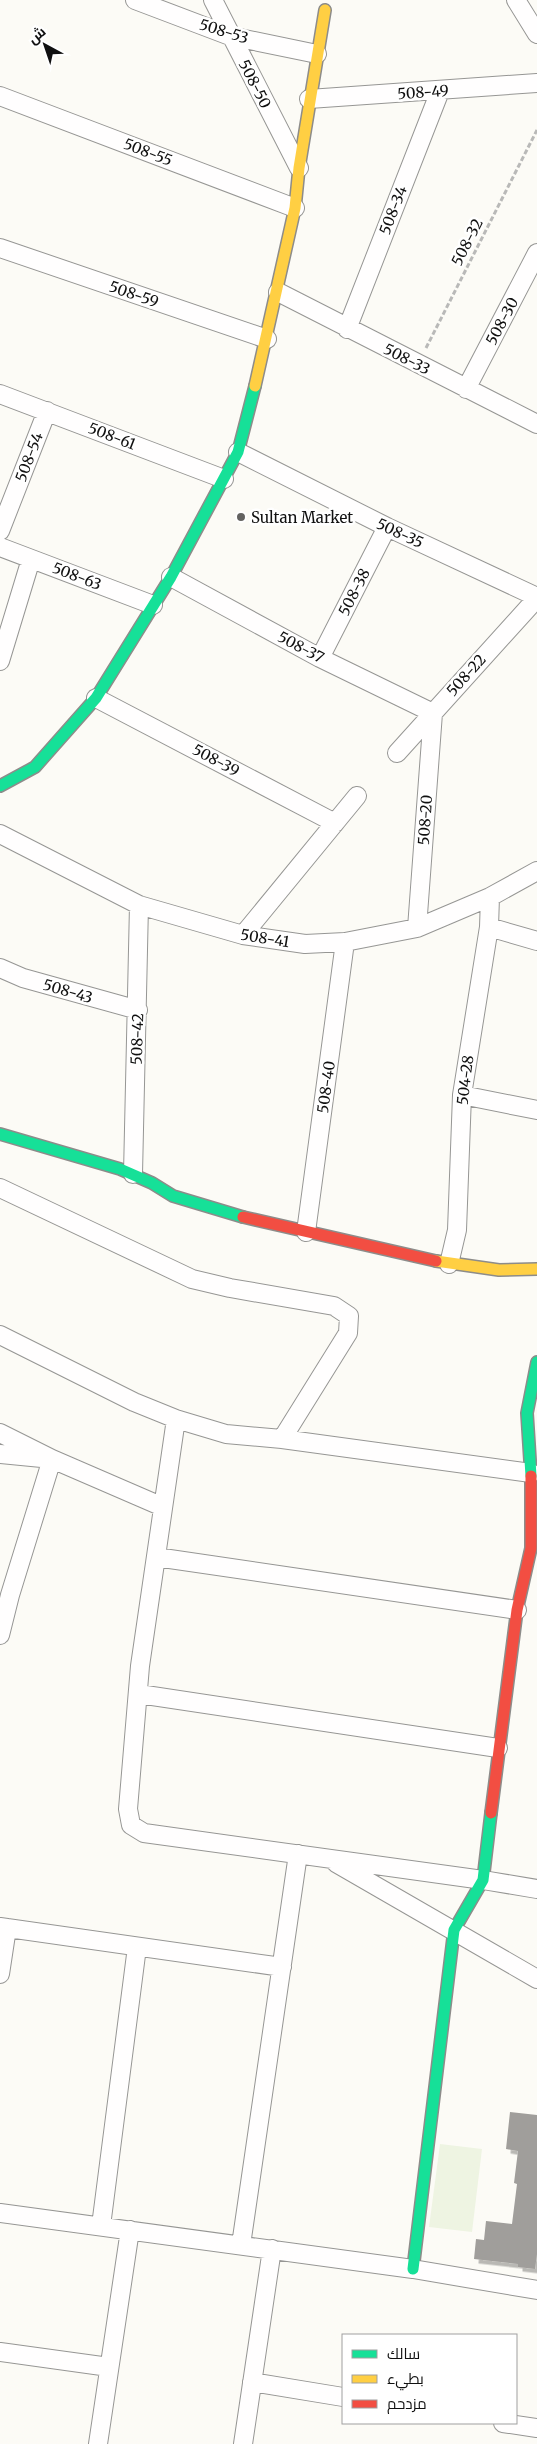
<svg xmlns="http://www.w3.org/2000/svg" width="537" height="2444" font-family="Merriweather,Cairo,serif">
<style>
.pitch{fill:#eef4e2}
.building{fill:#a09e9b;filter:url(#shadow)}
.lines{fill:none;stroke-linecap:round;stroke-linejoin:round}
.street-casing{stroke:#969694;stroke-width:20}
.fast-casing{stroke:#8d8c8a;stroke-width:14}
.slow-casing{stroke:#8d8c8a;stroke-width:14}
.jam-casing{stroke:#8d8c8a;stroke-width:14}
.path{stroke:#b9b9b8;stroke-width:3;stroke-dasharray:5 2.5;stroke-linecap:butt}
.street{stroke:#fffefe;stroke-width:18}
.fast{stroke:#16e098;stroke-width:11}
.slow{stroke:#ffcf43;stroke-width:11}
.jam{stroke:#f24e42;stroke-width:11}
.poi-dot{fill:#636260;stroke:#fff;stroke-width:2}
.labels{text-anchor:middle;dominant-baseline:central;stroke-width:5;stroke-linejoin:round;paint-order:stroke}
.street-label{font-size:15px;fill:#101010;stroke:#fff}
.poi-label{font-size:15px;fill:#101010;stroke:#fff;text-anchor:start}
</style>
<defs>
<filter id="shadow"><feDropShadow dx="4.5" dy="4.5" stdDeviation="0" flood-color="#0004"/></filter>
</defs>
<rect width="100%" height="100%" fill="#fcfbf6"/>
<path class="pitch" d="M440,2144L482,2149L472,2232L429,2227Z"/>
<path class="building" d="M510,2112L537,2115V2254L535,2269L518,2267V2264L474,2259L476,2239L484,2240L486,2221L512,2224L517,2184L514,2183L518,2151L506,2149Z"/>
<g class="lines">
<g class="street-casing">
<path id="street" d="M135,0L230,36L317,54
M213,0L299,168
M516,0L537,34
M0,96L295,208
M309,99L537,83
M0,248L267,339
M278,292L537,424
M347,329L440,91
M466,389L537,253
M0,394L224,479
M238,452L387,527L537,597
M0,531L47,411
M0,547L153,605
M171,577L320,658L433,713L417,928
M320,658L387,527
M0,661L31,559
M96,698L335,823
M397,753L537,598
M0,834L139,905L243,935L305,944L345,942L417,928L490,897L537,871
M489,927L537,941
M243,935L357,796
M0,968L23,978L138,1010
M462,1095L537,1110
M133,1174L139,905
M0,1188L192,1279L230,1288L334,1306L349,1316L348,1333L282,1439
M306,1232L345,942
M449,1264L457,1230L462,1095L489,927L490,897
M0,1335L134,1402L176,1419L226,1434L282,1439L531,1473
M176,1419L140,1666L128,1809L131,1825L144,1833L483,1880L537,1889
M0,1433L52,1459L10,1595L0,1635
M0,1454L52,1459L163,1507
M156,1557L517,1610
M139,1694L498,1748
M336,1863L537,1979
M0,1927L282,1967
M0,1974L7,1928
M0,2213L413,2269L537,2290
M101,2226L137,1947
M241,2245L298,1854
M0,2352L109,2367
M252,2382L343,2397
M503,2423L537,2428
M98,2444L130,2230
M243,2444L272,2249"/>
</g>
<g class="fast-casing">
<path id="fast" d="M0,786L35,767L96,698L171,577L238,452L255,386
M0,1134L120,1169L152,1183L173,1196L243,1217
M531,1476L527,1413L537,1362
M413,2269L454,1930L483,1880L491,1813"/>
</g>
<g class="slow-casing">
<path id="slow" d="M255,386L295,208L299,168L325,10
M436,1261L499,1270L537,1269"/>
</g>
<g class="jam-casing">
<path id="jam" d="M243,1217L436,1261
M491,1813L517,1610L531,1548V1476"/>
</g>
<path class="path" d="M426,348L537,130"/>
<use href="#street" class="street"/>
<use href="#fast" class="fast"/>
<use href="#slow" class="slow"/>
<use href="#jam" class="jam"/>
</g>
<circle class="poi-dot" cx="241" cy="517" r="5"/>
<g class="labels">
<g class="street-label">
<text transform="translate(224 31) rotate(17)">508-53</text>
<text transform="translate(255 84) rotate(63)">508-50</text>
<text transform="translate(423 92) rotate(-4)">508-49</text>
<text transform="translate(148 152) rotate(21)">508-55</text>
<text transform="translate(393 210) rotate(-69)">508-34</text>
<text transform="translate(467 242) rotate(-63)">508-32</text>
<text transform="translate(134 294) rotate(19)">508-59</text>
<text transform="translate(502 321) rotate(-62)">508-30</text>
<text transform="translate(407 359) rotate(27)">508-33</text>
<text transform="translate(112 436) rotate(21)">508-61</text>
<text transform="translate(29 457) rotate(-69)">508-54</text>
<text transform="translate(400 533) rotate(25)">508-35</text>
<text transform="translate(77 576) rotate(21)">508-63</text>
<text transform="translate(354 592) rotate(-63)">508-38</text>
<text transform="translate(301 647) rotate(28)">508-37</text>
<text transform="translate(466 675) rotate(-48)">508-22</text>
<text transform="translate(216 760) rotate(28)">508-39</text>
<text transform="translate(425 820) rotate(-86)">508-20</text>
<text transform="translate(265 938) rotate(9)">508-41</text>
<text transform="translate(68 991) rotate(16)">508-43</text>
<text transform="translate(137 1039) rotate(-88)">508-42</text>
<text transform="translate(465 1080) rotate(-83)">504-28</text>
<text transform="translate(326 1087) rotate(-82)">508-40</text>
</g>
<g class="poi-label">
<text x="251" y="517">Sultan Market</text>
</g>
</g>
<rect x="342" y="2334" width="175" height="90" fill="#ffffff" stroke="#9f9f9f"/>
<rect x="352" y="2350" width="25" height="8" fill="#16e098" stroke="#9f9f9f"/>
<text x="387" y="2359" font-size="15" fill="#101010">سالك</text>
<rect x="352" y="2375" width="25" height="8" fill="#ffcf43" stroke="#9f9f9f"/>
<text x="387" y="2384" font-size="15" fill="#101010">بطيء</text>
<rect x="352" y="2400" width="25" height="8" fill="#f24e42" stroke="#9f9f9f"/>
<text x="387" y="2409" font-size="15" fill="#101010">مزدحم</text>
<g transform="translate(45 45) rotate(320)" stroke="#ffffff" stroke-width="4" paint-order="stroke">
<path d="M0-4L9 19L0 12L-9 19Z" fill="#101010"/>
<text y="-8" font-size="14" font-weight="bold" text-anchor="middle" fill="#101010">ش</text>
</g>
</svg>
